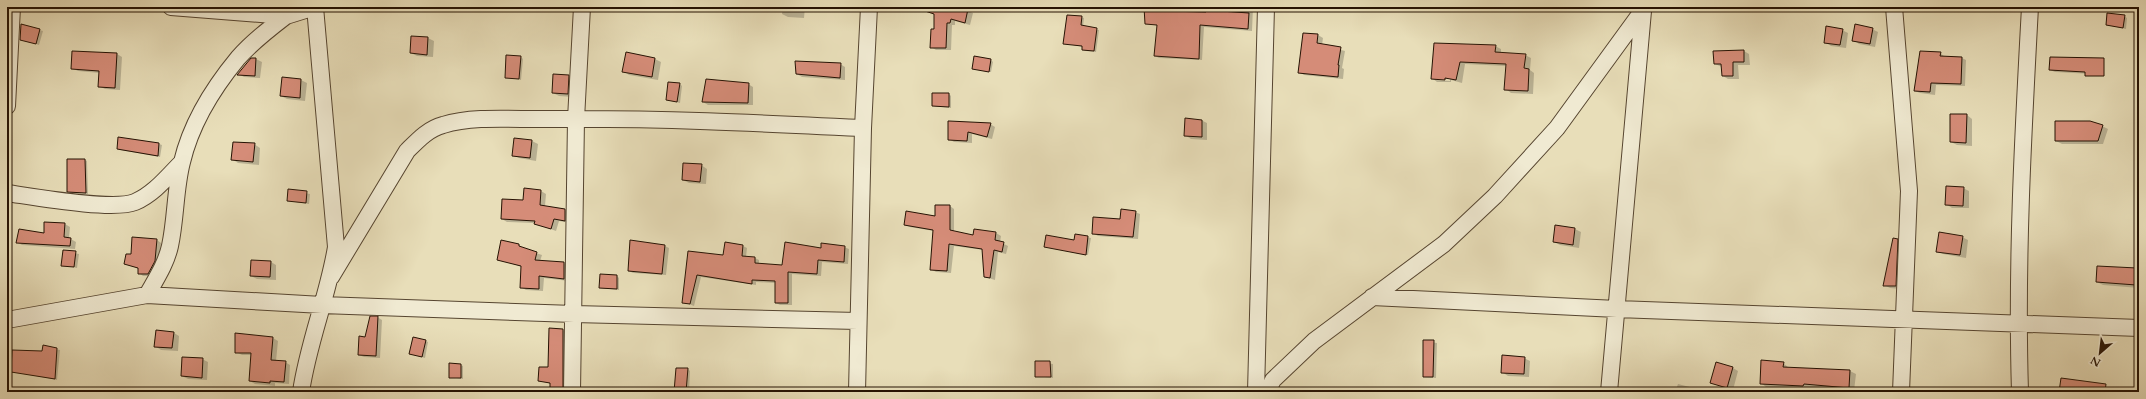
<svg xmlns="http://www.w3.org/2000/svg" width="2146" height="399" font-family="Cardo,serif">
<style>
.shadow{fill:#0003;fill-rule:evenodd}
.building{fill:#d58c78;stroke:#251203}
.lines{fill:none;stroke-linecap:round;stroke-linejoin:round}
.minor-casing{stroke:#564530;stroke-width:18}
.minor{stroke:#f0ead2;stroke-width:16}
</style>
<rect width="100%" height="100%" fill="#e8deb9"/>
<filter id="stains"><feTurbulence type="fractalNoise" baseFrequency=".005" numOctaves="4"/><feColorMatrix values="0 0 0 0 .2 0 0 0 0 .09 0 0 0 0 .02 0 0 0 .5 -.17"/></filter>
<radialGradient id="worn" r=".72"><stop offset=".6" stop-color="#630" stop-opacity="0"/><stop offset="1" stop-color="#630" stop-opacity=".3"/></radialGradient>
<path class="shadow" d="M783,7H805L804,18L788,17L782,14Z
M937,7H956L973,13L970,25L955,21V25H952L951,50H936L931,47Z
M1145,7H1169V12L1193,13L1194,7H1253L1252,31L1204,27L1202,60L1159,58L1155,56L1158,26L1146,23Z
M1373,7H1392V10L1376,11Z
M2124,16L2127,18L2126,29L2107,25Z
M1081,17L1084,18L1083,27L1099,30L1096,52L1086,51L1083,50V47L1064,43Z
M22,25L43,31L39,45L21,39Z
M1872,29L1878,32L1875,47L1859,44L1853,40Z
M1842,30L1848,33L1846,48L1831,46L1825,42Z
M1304,34L1318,35L1323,38L1322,45L1345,51L1342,68L1344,69L1343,79L1304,75L1299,72Z
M412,37L428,38L434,41L433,57L417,56L411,53Z
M1435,44L1495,46L1501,49V53L1525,55L1531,58L1530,70L1534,73L1533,94L1511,93L1506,89L1507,66L1465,64L1462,83L1451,80V82H1437L1432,78ZM1436,78L1450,79V81L1436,80Z
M1744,51L1749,54L1750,65H1738L1739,79H1728L1723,76L1722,67L1715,64Z
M73,52L117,54L122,57L120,90L105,89L99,86L100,73L78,71L72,68Z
M626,53L655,59L661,62L658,80L629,75L623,71Z
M1940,53L1945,57L1962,58L1966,60L1965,86L1936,85L1935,95L1920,93L1915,91Z
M521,57L523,59L521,80L506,77Z
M2050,58L2092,74L2055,72L2050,70Z
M256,59L262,62L260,78L244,77L239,74Z
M991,60L993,62L991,72L973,68Z
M840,64L845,67V80L802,77L797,74Z
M569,76L574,79L573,97L559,96L553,93Z
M283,78L301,80L307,83L305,101L287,99L281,96Z
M680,84L682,86L680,103L667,100Z
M748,84L753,87V105H708L703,102Z
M949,94L951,96V108L933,106Z
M1967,115L1972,119V146L1957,145L1951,142Z
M1201,120L1207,123V140L1191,139L1185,135Z
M949,122L990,124L995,127L992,139L972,134V143L954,142L949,139Z
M2102,126L2108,129L2103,144H2062L2056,141Z
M119,138L159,144L162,145L160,157L120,150L118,148Z
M515,139L532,141L538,144L536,161L519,158L513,155Z
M254,144L260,148L259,165L238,163L232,159Z
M85,160L87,161L88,194L70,193L68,191Z
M701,165L707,169L706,184L689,183L683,180Z
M1963,188L1969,191V208H1952L1946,204Z
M525,189L541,191L546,194L545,206L565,210L570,213V223L559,221L556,231L534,223L507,222L502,219L524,201Z
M289,190L310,194L309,204L288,201Z
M950,206L954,209V232L974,237L975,230L996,233L1001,236L1000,242L1008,246L1006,254L998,252L995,280L985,277L984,250L954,246L951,273L936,272L931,269L934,231L910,227L905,225L936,217Z
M1135,212L1140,214L1138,239L1098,236L1093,233Z
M65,224L70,227L69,238L76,242L75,249L22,245L17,242L44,234Z
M1556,226L1575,229L1581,232L1579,248L1560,245L1554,242Z
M1076,235L1091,238L1088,255L1045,246L1075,241Z
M1962,237L1968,240L1966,258L1943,254L1937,251Z
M157,240L161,243L159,264L152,276H143L139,273V269L126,264L132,255Z
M1897,240L1903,243L1901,289L1890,288L1884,285Z
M519,245L523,249L542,255L540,261L564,263L569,266V281L544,278L543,291L526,290L521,287L522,267L498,259Z
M665,246L669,248L666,275L633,273L629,271Z
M743,246L747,248L746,257L755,258L759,260V264L783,266L822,249L844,247L849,249L848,264L822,262L821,276L792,274V305H780L776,303V283L756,282V285L701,277L694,306L683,302L688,252L724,256Z
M64,251L79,254L77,268L62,265Z
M271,262L276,265V280L257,279L251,276Z
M2137,269L2139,271V288L2103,285L2097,282Z
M617,276L619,278V290L600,288Z
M377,317L382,320L380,358L364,357L359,355Z
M550,329L563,330L568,333L567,392H555L551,389V384L539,380L549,368Z
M174,333L179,336L178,351L161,350L155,346Z
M273,338L278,341L276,361L285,362L290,365L289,384L275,383V386L255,384L250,381L252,355H242L236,352Z
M426,341L428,342L425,358L410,354Z
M1424,341L1437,343L1436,378L1424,377Z
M44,347L60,350L57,380L12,371L43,352Z
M1524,358L1530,361L1529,377L1508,376L1502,372Z
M202,359L208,362L207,380L188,379L182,376Z
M1036,362L1053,364V378L1036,376Z
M1783,363L1789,368L1850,371L1856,374L1854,391L1809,387V388L1766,387L1761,383Z
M461,365L463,366V379L450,377Z
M1733,368L1738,371L1733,390L1712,383Z
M688,369L690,371L689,392H675Z
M1678,384L1709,392H1675Z"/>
<path class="building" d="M923,7H961L968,9L965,23L951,19L950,23H947L946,48H930L931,29H934V14L922,10Z
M1144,7H1165V11L1206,12V10L1249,13L1248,29L1200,25L1199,59L1154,56L1157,25L1145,24Z
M2107,13L2125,15L2123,28L2106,25Z
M1067,15L1082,16L1081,25L1097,28L1094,51L1082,50V46L1063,44Z
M21,24L40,29L36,44L20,40Z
M1855,24L1873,28L1870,44L1852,41Z
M1826,26L1843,29L1840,45L1824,43Z
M1303,33L1318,34L1317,43L1341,47L1338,65H1339L1338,77L1298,73Z
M411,36L428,37L427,55L410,53Z
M1434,43L1496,45L1495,52L1526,54L1524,68L1529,69L1528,91L1504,90L1506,64L1460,62L1456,80L1445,78V80L1431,79Z
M1744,50V62H1733V76H1722L1721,64H1714L1713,51Z
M72,51L117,53L115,88L98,87L99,71L71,69Z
M1920,51L1941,52L1940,56L1962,57L1961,84L1931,83L1930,92L1914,91Z
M626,52L655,58L652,77L622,72Z
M506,55L521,56L519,79L505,78Z
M974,56L991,59L989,72L972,69Z
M2050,57L2104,58V76H2085V72L2049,70Z
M251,58H256L255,76L237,75Z
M795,61L841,63L840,78L796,74Z
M553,74L569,75L568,94L552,93Z
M282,77L301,79L300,98L280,96Z
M706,79L749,83L748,103L702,102Z
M668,82L680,83L677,102L666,100Z
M932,93H949V107L932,106Z
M1950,114H1967L1966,143L1950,142Z
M1185,118L1202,120V137L1184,136Z
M948,121H949L991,123L987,137L968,132L967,141L948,140Z
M2055,121H2090L2103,125L2098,141H2055Z
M118,137L159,143L158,156L117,149Z
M514,138L532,140L530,158L512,156Z
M233,142L255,143L253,162L231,160Z
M67,159H85L86,193L67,192Z
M683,163L702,164L700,182L682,180Z
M1946,186L1964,187L1963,206L1945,205Z
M524,188L541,190L540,205L565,209V221L554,219L551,229L534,224L535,221L501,219L502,199L523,200Z
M288,189L307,191L306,203L287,201Z
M935,205H950V230L973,235L974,229L996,232L995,240L1004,242L1002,252L994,250L990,278L984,277L982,249L949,244L947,271L930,270L933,230L904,225L906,211L935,216Z
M1121,209L1136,211L1133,237L1092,234L1093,217L1120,219Z
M44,222L65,223L64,237L71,238L70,246L16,243L19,229L44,233Z
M1555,225L1575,228L1573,245L1553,242Z
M1939,232L1963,236L1960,255L1936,252Z
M1075,234L1088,236L1086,255L1044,247L1046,235L1074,240Z
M132,237L157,239L155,261L148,274H138V268L124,264L126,254H131Z
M1893,238L1898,239L1896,286H1883Z
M501,240L519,244V246L537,252L535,260L564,262V279L539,276V289L520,288L521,266L497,260Z
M630,240L665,245L662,274L628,271Z
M725,242L743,245L742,256L755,257V263L782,265L785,242L821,248V243L845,246L844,262L818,260L817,274L788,272V303H775V281L752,280V284L697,275L690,304L682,303L688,251L723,255Z
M63,250L76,251L74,267L61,266Z
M251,260L271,261L270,277L250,276Z
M2097,266L2137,268L2136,285L2096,282Z
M600,274L617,275V289L599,288Z
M370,316H378L376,356L358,355L359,336L365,337Z
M549,328L563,329V390H550V383L538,381L539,367H548Z
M156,330L174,332L172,348L154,347Z
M235,333L273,337L271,360L286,361L284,382L270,381V383L249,381L251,353H235Z
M413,337L426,340L422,357L409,354Z
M1423,340H1434L1433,377H1423Z
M43,345L57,348L55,379L11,372L12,350L42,351Z
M1502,355L1525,357L1524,374L1501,373Z
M182,357L203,358L202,378L181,376Z
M1761,360L1784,362L1783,367L1850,370L1849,388L1804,384L1803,386L1760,384Z
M1035,361H1050L1051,377H1035Z
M1716,362L1733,367L1727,388L1710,383Z
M449,363L461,364V378H449Z
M676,368H688L686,392H674Z
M2061,378L2106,384L2105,392H2059Z"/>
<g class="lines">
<g class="minor-casing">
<path id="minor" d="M171,7L286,16L315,7
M1894,7L1909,191L1901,392
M7,106L12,7
M7,193C35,197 113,211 135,202C154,194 168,176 182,162
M331,277L407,151C418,140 428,129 443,125C475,115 518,120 551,119C655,118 759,123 863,128
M147,295C156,279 166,264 170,246C176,218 175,189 182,162C191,124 214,87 238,58C252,42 269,29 286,16
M1372,297L1617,309L2139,328
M7,320L147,295L322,305L574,314L858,321
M301,392C308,343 328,296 336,247L315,7
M572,392L576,119L582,7
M857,392L863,128L869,7
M1256,392L1266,7
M1267,392L1273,380L1314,341L1444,244L1495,196L1557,128L1643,10
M1609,392L1643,11
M2020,392C2016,263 2023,135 2030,7"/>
</g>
<use href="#minor" class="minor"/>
</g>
<rect width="2146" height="399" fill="none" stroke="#e8deb9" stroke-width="24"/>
<rect x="8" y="8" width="2130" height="383" fill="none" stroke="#251203" stroke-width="2"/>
<rect x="12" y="12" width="2122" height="375" fill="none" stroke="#251203"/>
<g transform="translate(2100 353) rotate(208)" stroke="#f0ead2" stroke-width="3" paint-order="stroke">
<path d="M0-3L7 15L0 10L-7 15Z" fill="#251203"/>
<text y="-6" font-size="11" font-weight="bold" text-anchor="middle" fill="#251203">N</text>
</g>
<rect width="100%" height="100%" filter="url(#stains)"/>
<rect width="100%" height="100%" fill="url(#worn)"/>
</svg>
